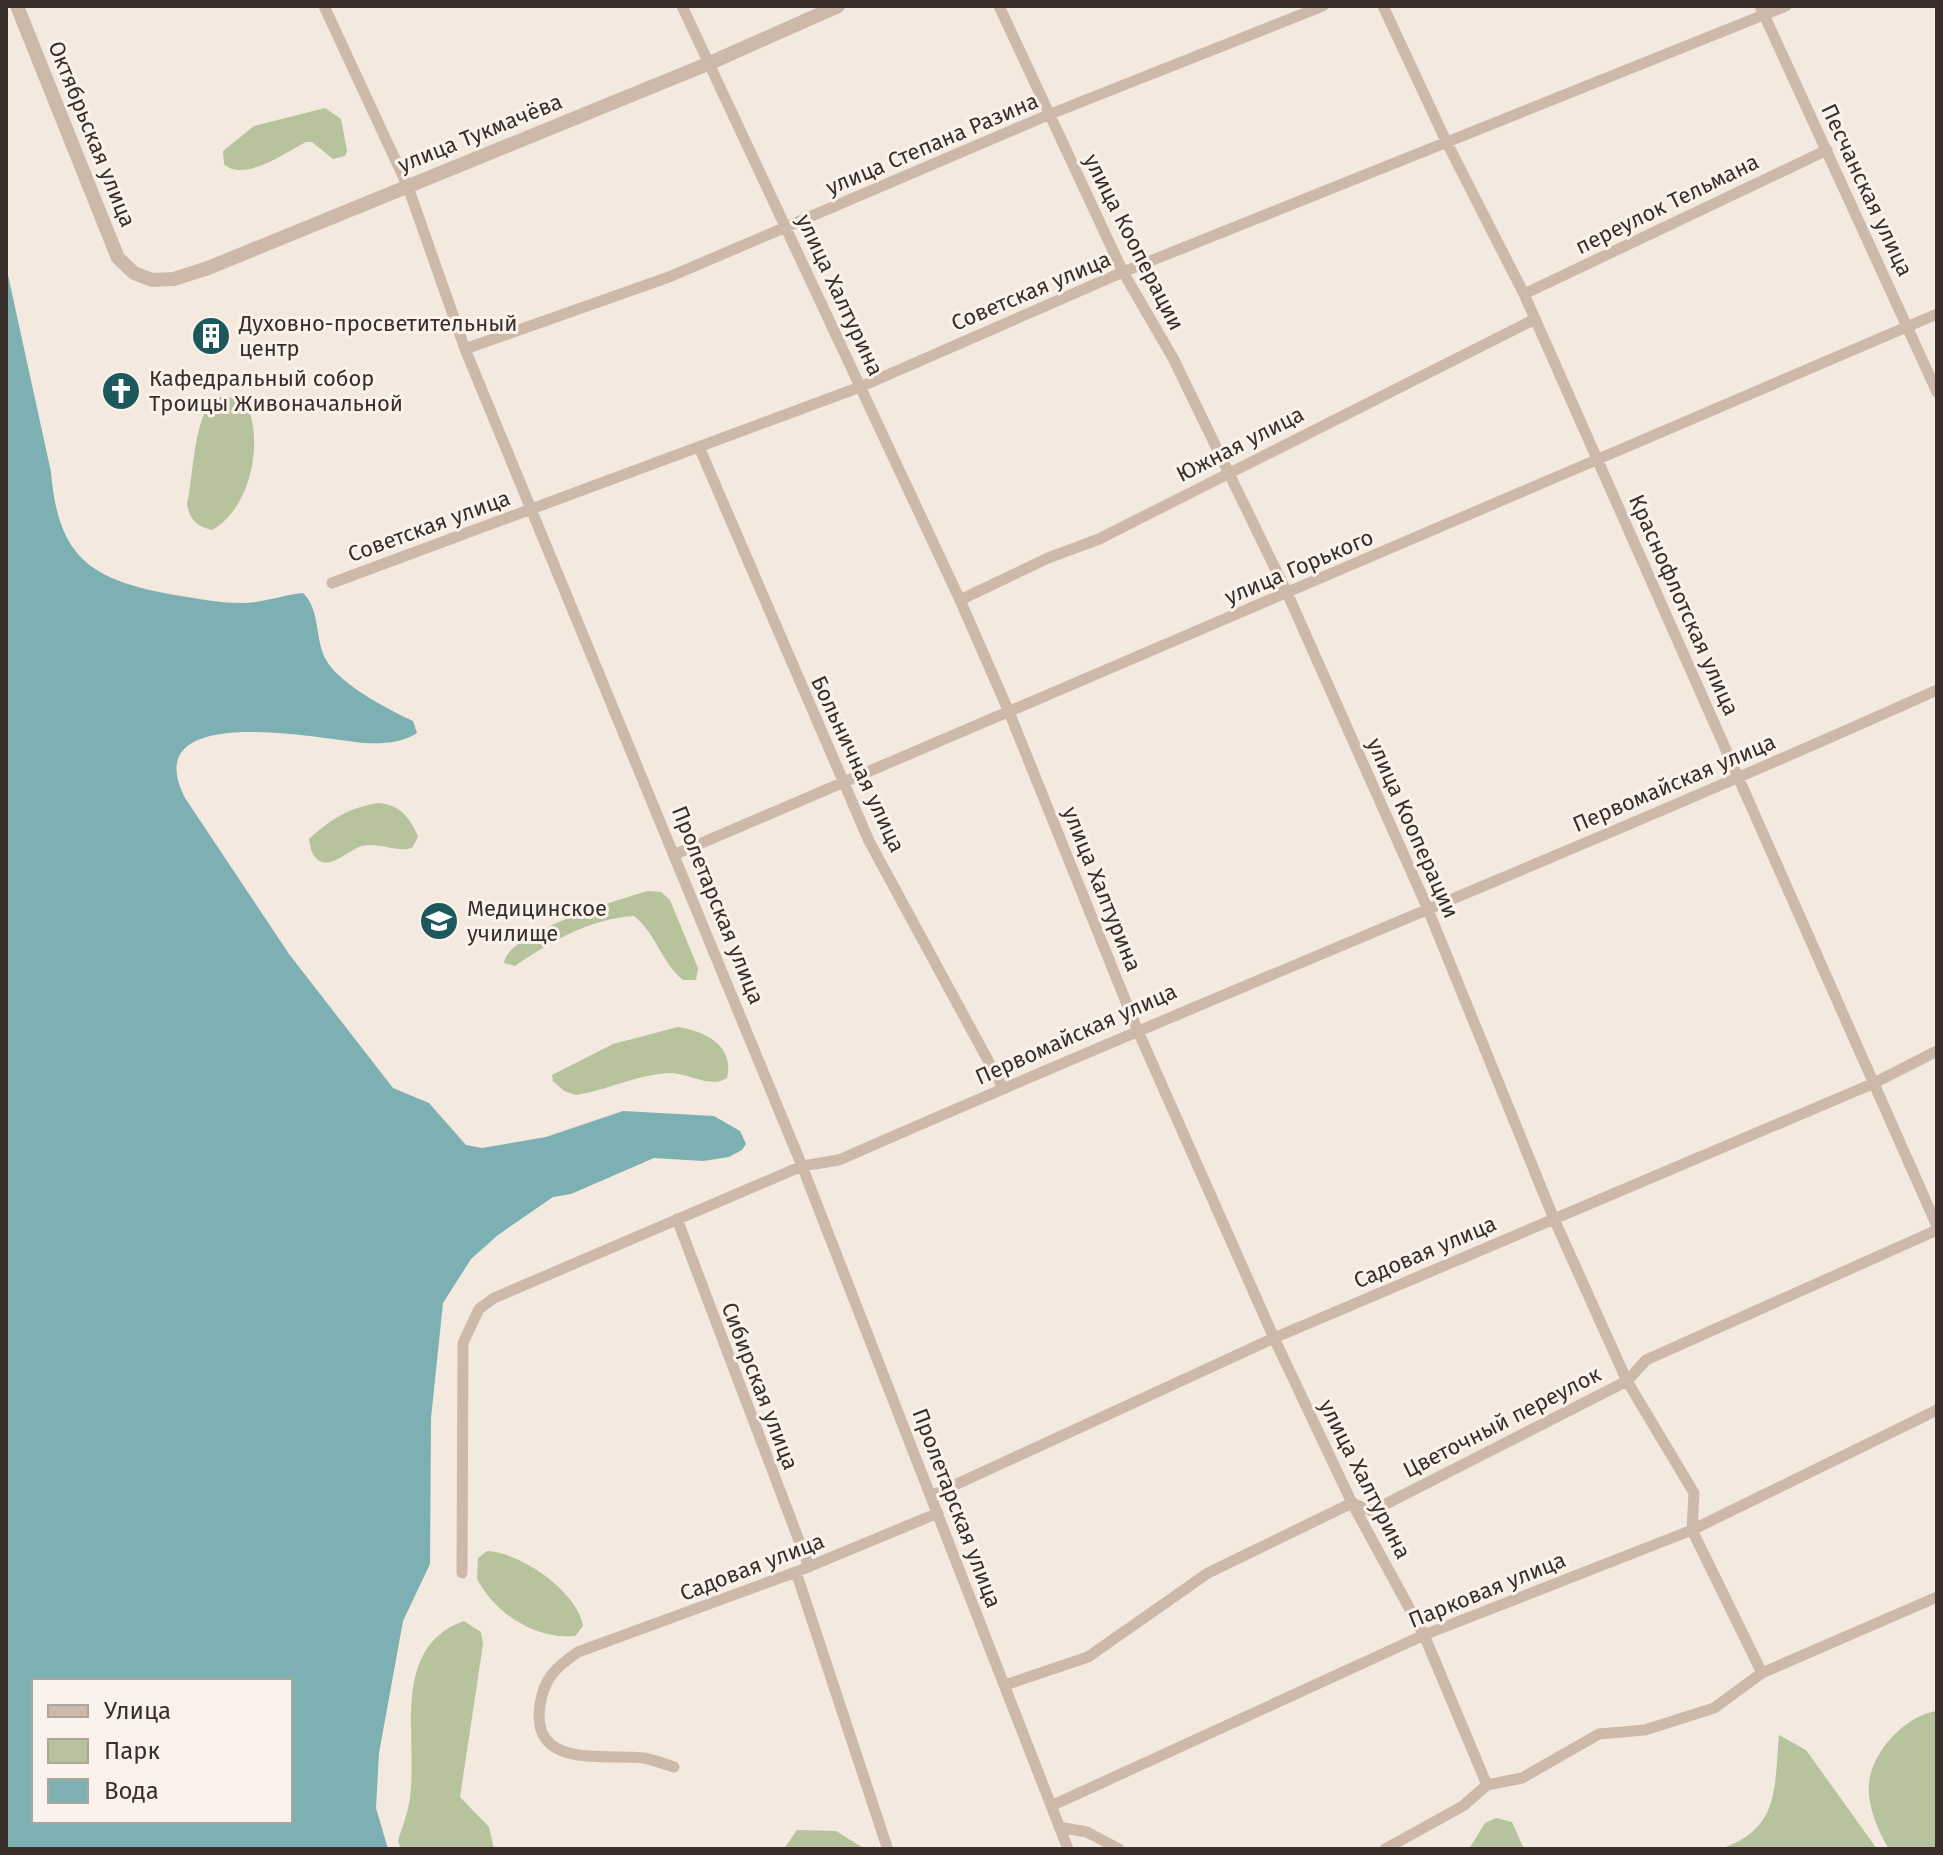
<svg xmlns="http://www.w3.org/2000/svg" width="1943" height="1855" font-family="'Fira Sans',sans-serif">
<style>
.green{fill:#b7c39d}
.water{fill:#7cb0b2;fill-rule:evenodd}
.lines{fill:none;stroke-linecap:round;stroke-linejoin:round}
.minor{stroke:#ccb9a9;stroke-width:11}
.tertiary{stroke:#ccb9a9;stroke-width:14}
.labels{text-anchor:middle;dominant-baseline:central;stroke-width:6;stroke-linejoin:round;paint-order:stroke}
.street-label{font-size:22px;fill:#392e29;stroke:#fbf3eb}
.poi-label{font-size:22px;fill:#392e29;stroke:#fbf3eb;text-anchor:start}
</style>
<rect width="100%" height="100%" fill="#f3e9de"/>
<path class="green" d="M325,108L341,119L347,151L345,156L333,159L312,142H306C286,152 244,183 224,164L223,151L254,126Z
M216,397H229L247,405C264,444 250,509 212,530C197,526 190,521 187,504C194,474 193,416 216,397Z
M378,803C399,804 411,818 418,837L412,848C397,853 379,842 362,846C350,849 332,868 320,861C312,857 310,847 309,839C331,819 348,808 378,803Z
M648,891L661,892L670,900L698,968L696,980H683C661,962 656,933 634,916C589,919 552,941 515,966L504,963C507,933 620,899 648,891Z
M678,1027C704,1031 735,1045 727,1078C711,1089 688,1073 671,1073C638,1074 608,1090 576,1095L564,1091L553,1081L552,1075L613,1044Z
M487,1551C520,1552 578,1592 583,1626L575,1636C535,1640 495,1613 477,1579L478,1558Z
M464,1621L481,1632L483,1644L460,1797L489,1827L494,1849H401L398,1841C402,1827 408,1813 410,1798C418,1737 390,1647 464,1621Z
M1937,1711V1849H1889C1878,1831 1867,1805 1869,1784C1871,1752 1906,1715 1937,1711Z
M1779,1735L1806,1750L1877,1849H1720C1780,1829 1774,1790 1779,1735Z
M1496,1818L1512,1822L1524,1849H1469L1485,1823Z
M797,1830L836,1831L865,1849H784Z"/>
<path class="water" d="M6,266L51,472C58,556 89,579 169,594C193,598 218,603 242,603C262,603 283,595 303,593C320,609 315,638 325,658C337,683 389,710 413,721L417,733C403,743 381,744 364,743C320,739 135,700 185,798L289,954L393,1088L429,1103L466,1145L482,1148L546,1137L623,1111L714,1116L740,1131L746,1144L742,1150L729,1157L703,1161L654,1158L571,1194L553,1197L498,1235L471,1259L443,1303L431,1418L430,1564L403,1621L379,1753L376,1808L388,1849H6ZM34,1681H290V1821H34Z"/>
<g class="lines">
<path class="minor" d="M324,6L408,187L465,349L802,1166L1068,1849
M682,6L960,600L1009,712L1137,1029L1274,1338L1352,1503L1424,1635L1487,1785
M999,6L1123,272L1173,358L1288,595L1427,907L1554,1219L1627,1381L1694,1493L1692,1530L1762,1673
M1383,6L1446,141L1524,294L1937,1226
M1760,6L1937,392
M1524,294L1827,150
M465,349L669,277L1048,115L1323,6
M699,447L869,841L1003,1088
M332,583L860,387L1123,272L1786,6
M960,600L1048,558L1099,539L1535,319
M676,854L1937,314
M677,1219L809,1567
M931,1496L1274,1338L1872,1084L1937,1051
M796,1572L887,1847
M462,1573L463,1343L479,1309L494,1298L802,1166L839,1160C1204,999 1574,853 1937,690
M1005,1685L1088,1657L1208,1573L1352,1503L1372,1511L1627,1381L1646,1360L1937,1230
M674,1767C665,1764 654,1760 644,1758C608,1753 530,1771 540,1705C544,1678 556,1667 578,1652L796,1572L938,1513
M1051,1806L1424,1635L1692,1530L1937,1410
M1059,1827L1087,1832L1119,1849
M1385,1849L1463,1806L1487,1785L1522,1778L1599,1734L1645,1730L1714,1708L1762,1673L1937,1597"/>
<path class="tertiary" d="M17,6L118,258L134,273L152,280L174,279L208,268L710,63L838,6"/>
</g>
<defs>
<g id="building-disc" transform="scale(2)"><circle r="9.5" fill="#1d595c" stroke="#fbf3eb"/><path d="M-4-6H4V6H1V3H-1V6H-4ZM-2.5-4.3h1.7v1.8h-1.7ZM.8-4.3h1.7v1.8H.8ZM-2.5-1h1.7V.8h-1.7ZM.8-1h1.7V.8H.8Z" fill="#fff"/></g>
<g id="church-disc" transform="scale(2)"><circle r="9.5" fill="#1d595c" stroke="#fbf3eb"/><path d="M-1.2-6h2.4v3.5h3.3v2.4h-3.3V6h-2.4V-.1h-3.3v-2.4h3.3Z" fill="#fff"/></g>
<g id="university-disc" transform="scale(2)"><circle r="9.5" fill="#1d595c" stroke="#fbf3eb"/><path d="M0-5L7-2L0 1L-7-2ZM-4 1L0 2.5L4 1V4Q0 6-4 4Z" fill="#fff"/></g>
</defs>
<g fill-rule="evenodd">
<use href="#building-disc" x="211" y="336"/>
<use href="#church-disc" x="121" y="391"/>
<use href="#university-disc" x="439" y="921"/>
</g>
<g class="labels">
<g class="street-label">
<text transform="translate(480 133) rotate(-22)">улица Тукмачёва</text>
<text transform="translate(92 134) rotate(68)">Октябрьская улица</text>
<text transform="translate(932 144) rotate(-23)">улица Степана Разина</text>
<text transform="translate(1867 190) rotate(65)">Песчанская улица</text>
<text transform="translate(1667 204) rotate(-26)">переулок Тельмана</text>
<text transform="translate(1134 242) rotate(63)">улица Кооперации</text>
<text transform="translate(1031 291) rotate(-23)">Советская улица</text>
<text transform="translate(840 295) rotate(65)">улица Халтурина</text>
<text transform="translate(1240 444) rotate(-27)">Южная улица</text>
<text transform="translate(429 526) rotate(-20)">Советская улица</text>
<text transform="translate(1299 567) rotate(-23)">улица Горького</text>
<text transform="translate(1684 605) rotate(66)">Краснофлотская улица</text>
<text transform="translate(858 764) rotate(65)">Больничная улица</text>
<text transform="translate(1674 783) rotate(-23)">Первомайская улица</text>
<text transform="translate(1413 828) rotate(66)">улица Кооперации</text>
<text transform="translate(1102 889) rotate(68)">улица Халтурина</text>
<text transform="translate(718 905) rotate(68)">Пролетарская улица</text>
<text transform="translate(1076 1034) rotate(-24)">Первомайская улица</text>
<text transform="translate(1425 1252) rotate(-23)">Садовая улица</text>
<text transform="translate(760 1386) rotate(69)">Сибирская улица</text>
<text transform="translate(1502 1422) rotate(-27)">Цветочный переулок</text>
<text transform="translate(1365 1479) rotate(63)">улица Халтурина</text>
<text transform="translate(957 1508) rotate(69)">Пролетарская улица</text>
<text transform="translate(752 1567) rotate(-21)">Садовая улица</text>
<text transform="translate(1487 1590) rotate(-22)">Парковая улица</text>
</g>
<g class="poi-label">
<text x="239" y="323">Духовно-просветительный<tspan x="239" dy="25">центр</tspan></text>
<text x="149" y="378">Кафедральный собор<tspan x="149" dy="25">Троицы Живоначальной</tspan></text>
<text x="467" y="908">Медицинское<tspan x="467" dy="25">училище</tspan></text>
</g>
</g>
<rect width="1943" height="1855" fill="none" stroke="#392e29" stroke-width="16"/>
<rect x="32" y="1679" width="260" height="144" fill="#fbf3eb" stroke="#ada49d" stroke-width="2"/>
<rect x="48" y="1705" width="40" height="12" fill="#ccb9a9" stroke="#ada49d" stroke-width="2"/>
<text x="104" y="1719" font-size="24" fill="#392e29">Улица</text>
<rect x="48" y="1739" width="40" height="24" fill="#b7c39d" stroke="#ada49d" stroke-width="2"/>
<text x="104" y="1759" font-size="24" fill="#392e29">Парк</text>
<rect x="48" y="1779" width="40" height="24" fill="#7cb0b2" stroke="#ada49d" stroke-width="2"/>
<text x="104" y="1799" font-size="24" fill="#392e29">Вода</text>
</svg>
